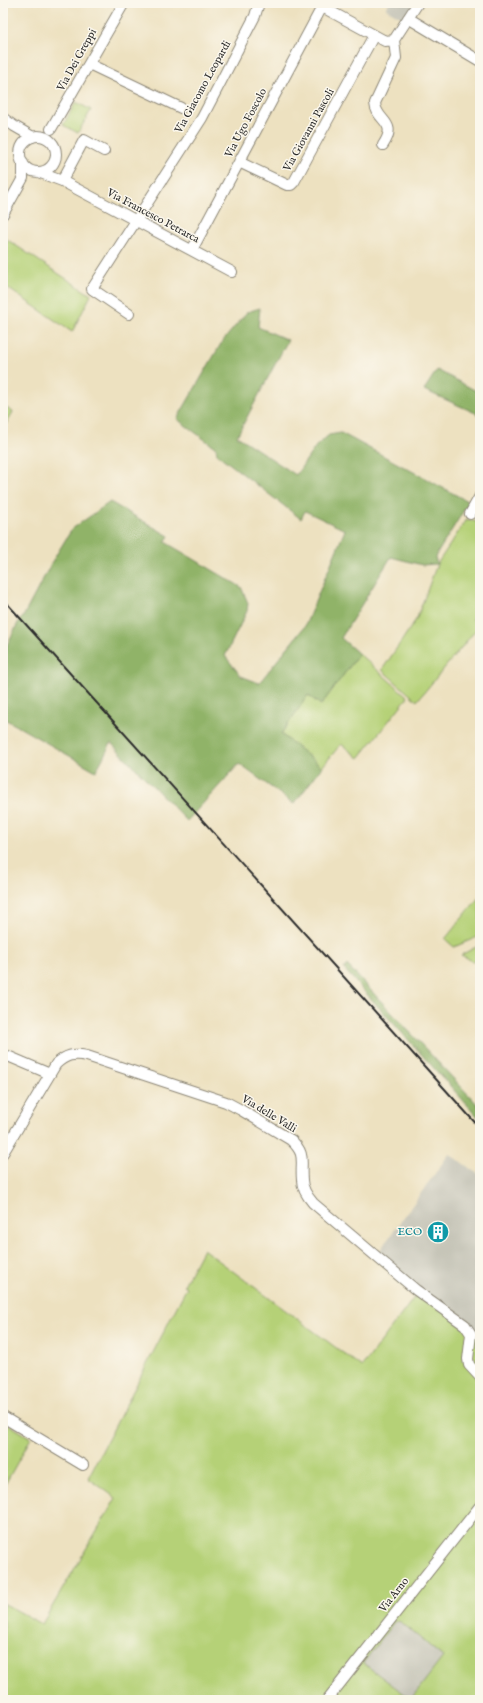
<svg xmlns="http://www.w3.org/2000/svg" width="483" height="1703" font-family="'IM FELL English',serif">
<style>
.industrial{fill:#c6c5b8}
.green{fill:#b5d177;stroke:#707e51;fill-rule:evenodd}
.forest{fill:#90b368;stroke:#5e6f4a}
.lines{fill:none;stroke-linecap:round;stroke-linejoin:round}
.minor-casing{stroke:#8c8676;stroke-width:12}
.minor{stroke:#fff;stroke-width:10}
.rail{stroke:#2b2b2b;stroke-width:2}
.labels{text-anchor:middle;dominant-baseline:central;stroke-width:3;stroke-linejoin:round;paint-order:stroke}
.street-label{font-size:11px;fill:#2b2b2b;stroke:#fbf7ec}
.culture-label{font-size:11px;fill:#0d838f;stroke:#fbf7ec;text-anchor:end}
</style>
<rect width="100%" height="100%" fill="#fbf7ec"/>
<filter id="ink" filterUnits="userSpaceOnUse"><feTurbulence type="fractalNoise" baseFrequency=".025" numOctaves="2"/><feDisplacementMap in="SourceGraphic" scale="8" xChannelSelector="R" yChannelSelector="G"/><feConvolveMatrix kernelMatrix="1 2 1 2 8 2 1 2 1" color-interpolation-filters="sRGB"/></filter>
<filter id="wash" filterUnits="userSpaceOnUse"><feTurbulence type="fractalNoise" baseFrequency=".012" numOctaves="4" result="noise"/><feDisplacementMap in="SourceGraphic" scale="16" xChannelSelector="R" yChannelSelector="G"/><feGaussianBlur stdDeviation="0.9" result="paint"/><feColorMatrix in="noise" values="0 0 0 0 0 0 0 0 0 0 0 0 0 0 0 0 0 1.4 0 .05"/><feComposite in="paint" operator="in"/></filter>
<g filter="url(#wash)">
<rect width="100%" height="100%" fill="#ede1c0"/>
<path class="industrial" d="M389,3H415L404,19L386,9Z
M449,1154L480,1175V1329L474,1331L418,1288L378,1253Z
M398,1620L443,1657L411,1699L363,1663L394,1622Z"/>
<path class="green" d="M76,102L91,110L78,133L63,125Z
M3,237L91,295L72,332L3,285Z
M3,406L13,412L3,429Z
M467,519L480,523V603L472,619L480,625L417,701L382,670L417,618L437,564Z
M359,654L408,697L359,758L341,744L322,767L281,734L308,695L321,705Z
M480,896V936L454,947L445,939Z
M476,947L480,950V965L461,955Z
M203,1249L362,1367L419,1291L471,1332L480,1329V1700H3V1603L42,1624L116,1498L88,1478L187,1287L184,1285ZM398,1620L443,1657L411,1699L363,1663L394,1622Z
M3,1421L31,1438L3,1488Z"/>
<path class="forest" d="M260,308L258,327L288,340L237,436L296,475L316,446L329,435L341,433L469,502L435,557L437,564L422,565L391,557L341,638L359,654L321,705L308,695L281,734L322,767L294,804L239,764L187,821L111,743L96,771L3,718V659L7,645L19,621L23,617L53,560L72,529L110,502L169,536L165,542L241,587L248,603L247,611L225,656L241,676L259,683L305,626L345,530L305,511L301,519L217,454L216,448L177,419L222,342L247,312Z
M437,370L480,393V415L424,390Z
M347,965L480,1107V1119L344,969Z"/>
</g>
<g filter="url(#ink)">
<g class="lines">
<g class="minor-casing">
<path id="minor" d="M315,3L385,41L394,40
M408,18L480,61
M394,40L418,3
M89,64L181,108
M3,118L14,126L33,137
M51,129L124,3
M20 154a18 18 0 1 1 36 0a18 18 0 1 1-36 0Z
M383,145C399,121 376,122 375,103L396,58L394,40
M239,162L287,185H291L294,182L374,35
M38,172L62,181L232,272
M62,181L84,140L104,151
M3,214L23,178V163
M192,250L322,7
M129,314L92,289L202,118L255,16L259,3
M470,514L480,496
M3,1054L50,1074
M3,1153L56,1064C66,1055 73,1053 87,1056L226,1102L241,1110L291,1140C307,1155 300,1161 302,1180C302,1189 307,1196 313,1203L416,1290L465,1325L471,1334L468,1359L469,1365L480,1377
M3,1417L83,1465
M327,1700L480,1506"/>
</g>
<use href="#minor" class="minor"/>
<path class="rail" d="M3,599L480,1128"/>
</g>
</g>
<defs>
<g id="building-disc" transform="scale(1.15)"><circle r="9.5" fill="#0f9aa8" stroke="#fbf7ec"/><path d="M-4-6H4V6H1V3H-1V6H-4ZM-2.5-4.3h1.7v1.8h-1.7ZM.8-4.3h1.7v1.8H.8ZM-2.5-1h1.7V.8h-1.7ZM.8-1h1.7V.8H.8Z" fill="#fff"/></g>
</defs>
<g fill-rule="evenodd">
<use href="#building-disc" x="438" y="1232"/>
</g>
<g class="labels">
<g class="street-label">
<text transform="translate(77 60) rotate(-61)">Via Dei Greppi</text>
<text transform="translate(203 87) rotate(-61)">Via Giacomo Leopardi</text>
<text transform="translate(246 123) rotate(-62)">Via Ugo Foscolo</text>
<text transform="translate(309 130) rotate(-61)">Via Giovanni Pascoli</text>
<text transform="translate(153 216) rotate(28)">Via Francesco Petrarca</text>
<text transform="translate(269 1114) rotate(31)">Via delle Valli</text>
<text transform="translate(394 1595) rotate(-52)">Via Arno</text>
</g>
<g class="culture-label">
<text x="422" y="1232">ECO</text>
</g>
</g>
<rect width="483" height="1703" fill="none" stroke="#fbf7ec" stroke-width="16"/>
</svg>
